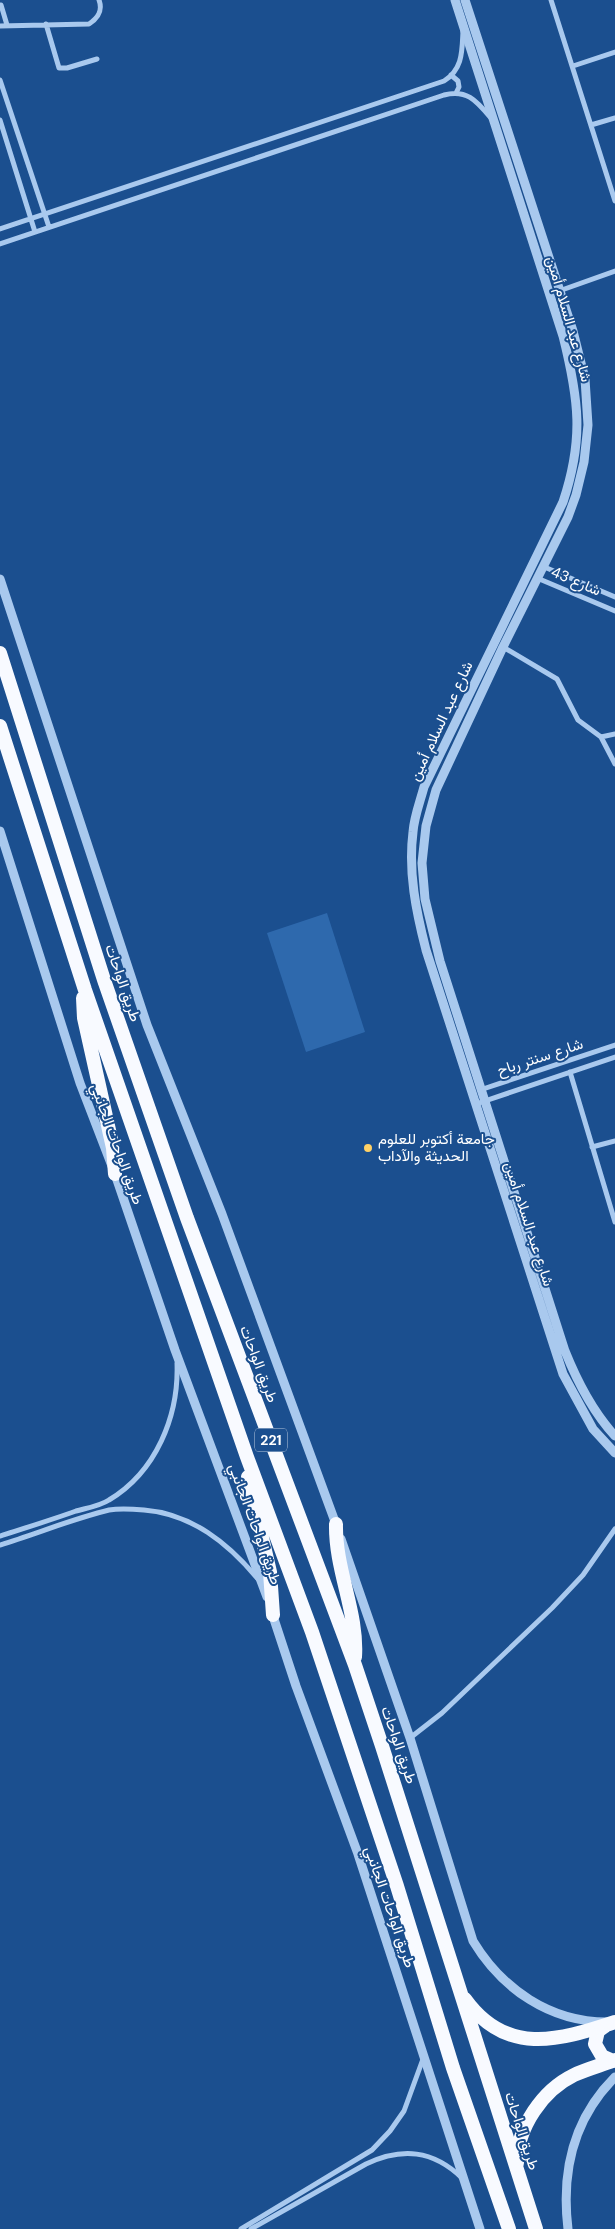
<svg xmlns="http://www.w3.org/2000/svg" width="615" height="2229" font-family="'DM Sans',Vazirmatn,sans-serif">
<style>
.green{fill:#2e69ad}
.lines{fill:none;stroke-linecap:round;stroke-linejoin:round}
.minor{stroke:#a9c9ee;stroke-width:5}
.tertiary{stroke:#a9c9ee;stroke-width:9}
.trunk{stroke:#f8faff;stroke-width:14}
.poi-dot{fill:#ffd166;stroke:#1b4f8f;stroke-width:2}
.labels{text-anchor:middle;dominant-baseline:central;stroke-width:4;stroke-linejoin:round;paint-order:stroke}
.shield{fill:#1b4f8f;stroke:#bbcadd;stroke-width:1}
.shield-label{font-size:14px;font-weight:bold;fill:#fff}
.street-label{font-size:15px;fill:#fff;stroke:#1b4f8f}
.poi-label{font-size:15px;fill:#fff;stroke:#1b4f8f;text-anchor:start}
</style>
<rect width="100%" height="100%" fill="#1b4f8f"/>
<path class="green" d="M327,913L365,1032L306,1052L267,933Z"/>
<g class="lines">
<path class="minor" d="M551,0L615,201
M1,5L7,25
M46,24L59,68H67L97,59
M0,26L89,24C98,18 103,11 99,0
M573,66L615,52
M451,75L458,81L459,87L456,93
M0,80L49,227
M0,120L35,232
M591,125L615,118
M0,229L444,81C463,69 462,51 463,31
M0,244L444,95C466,89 476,100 490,117
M559,291L615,271
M542,566L615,597
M537,578L615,611
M503,647L557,679L578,720L601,737L615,764
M601,737L615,734
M570,1072L615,1222
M480,1090L615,1045
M476,1104L615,1057
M592,1147L615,1141
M0,1536C25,1528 51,1520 76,1511C87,1508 100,1506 109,1500C156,1472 179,1416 177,1363
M0,1545C36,1534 72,1519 109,1510C120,1508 133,1509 144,1510C192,1514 228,1543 258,1579
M410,1738L442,1713L552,1608L583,1575L615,1529
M241,2229L372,2150L390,2131L404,2111L423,2059
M251,2229L366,2164C402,2147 433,2150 462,2178"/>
<path class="tertiary" d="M455,0L563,336C579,400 584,439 563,502L424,787C420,802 414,817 413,832C408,872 416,911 426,950L563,1374L593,1429L615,1453
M465,0L573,331L585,379L588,425L584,462L576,495L568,517L503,647L436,790L426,826L422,863L425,899L440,961L565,1351C577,1381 593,1412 615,1436
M0,579L147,1025L222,1214L337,1527
M0,831L80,1083L115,1174L175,1350L267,1597
M341,1539L410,1738L473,1941C502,1989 550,2022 607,2022
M271,1610L296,1686L358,1854L480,2229
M568,2229C561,2171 573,2119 615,2077"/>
<path class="trunk" d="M0,653L104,980L187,1218L355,1665L382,1746L536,2229
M0,726L85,990L247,1457L312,1632L397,1886L453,2068L509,2229
M83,998L84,1018L113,1148L115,1174
M248,1477L270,1572L273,1615
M336,1524C335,1570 358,1612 355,1657
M465,1999C506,2056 558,2041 615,2022
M605,2026L598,2031L595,2044L602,2056L613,2061
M517,2163C517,2127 543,2090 574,2075C587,2069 602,2065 615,2060"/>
</g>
<circle class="poi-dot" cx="368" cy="1148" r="5"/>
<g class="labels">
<rect class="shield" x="255" y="1428.5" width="32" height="23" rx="4"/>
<g class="shield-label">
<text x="271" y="1440">221</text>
</g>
<g class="street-label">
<text transform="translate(569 319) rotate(74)">شارع عبد السلام أمين</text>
<text transform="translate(576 581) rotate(23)">شارع 43</text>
<text transform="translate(441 721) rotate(-65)">شارع عبد السلام أمين</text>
<text transform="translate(123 983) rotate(71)">طريق الواحات</text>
<text transform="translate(540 1057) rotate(-18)">شارع سنتر رباح</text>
<text transform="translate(117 1144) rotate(70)">طريق الواحات الجانبي</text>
<text transform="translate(529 1224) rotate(72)">شارع عبد السلام أمين</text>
<text transform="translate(259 1364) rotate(69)">طريق الواحات</text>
<text transform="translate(255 1524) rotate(70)">طريق الواحات الجانبي</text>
<text transform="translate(399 1745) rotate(71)">طريق الواحات</text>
<text transform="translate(390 1907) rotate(71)">طريق الواحات الجانبي</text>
<text transform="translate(522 2131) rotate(72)">طريق الواحات</text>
</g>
<g class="poi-label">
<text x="378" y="1139">جامعة أكتوبر للعلوم<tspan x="378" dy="17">الحديثة والآداب</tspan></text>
</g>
</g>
</svg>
